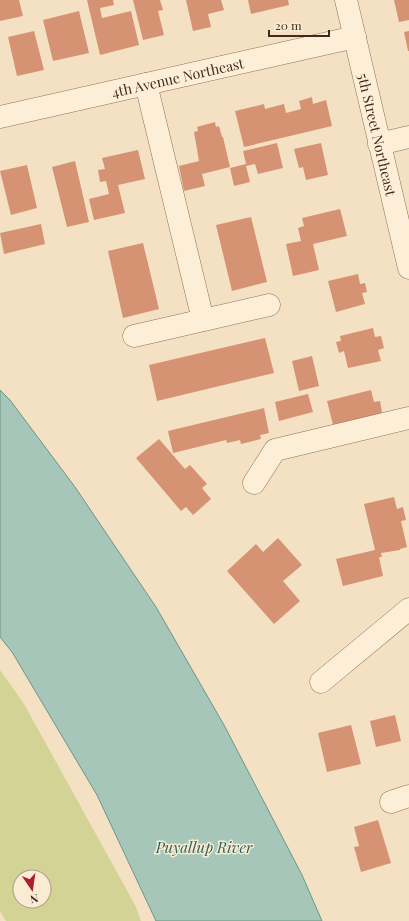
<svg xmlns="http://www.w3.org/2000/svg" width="409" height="921" font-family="'Playfair Display',serif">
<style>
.green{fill:#d2d395;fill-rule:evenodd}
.water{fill:#a6c6b9;stroke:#6b9687}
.building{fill:#d69374}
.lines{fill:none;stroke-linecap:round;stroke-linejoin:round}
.minor-casing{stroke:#917057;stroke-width:23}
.minor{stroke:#fdeed8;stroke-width:22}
.labels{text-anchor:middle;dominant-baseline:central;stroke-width:3;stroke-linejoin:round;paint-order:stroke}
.street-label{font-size:14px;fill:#3f2a1d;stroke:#faebd4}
.water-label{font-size:15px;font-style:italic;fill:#2a6057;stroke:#faebd4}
</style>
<rect width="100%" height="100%" fill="#f4e0c3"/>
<path class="green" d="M0,670L24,704L135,905L141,921H6L0,911ZM20,877H44V901H20Z"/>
<path class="water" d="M0,390L10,400L75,487L156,607L224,725L302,875L322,921H156L97,795L12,652L0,637Z"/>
<path class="building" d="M0,0H19L23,16L0,21Z
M87,0H113L114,5L100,8L102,18L131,11L139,45L100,55Z
M133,0H160L163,10L158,11L164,35L143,40Z
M186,0H221L224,10L208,14L211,27L193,31Z
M248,0H288L289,5L251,14Z
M394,0H409V20L399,22Z
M79,11L89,53L53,61L43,20Z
M34,31L44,70L17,76L8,37Z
M409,31V51H408L404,32Z
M312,97L313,104L326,100L332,126L244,147L235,111L264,104L265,109L284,104L286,113L301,109L299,101Z
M215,122L216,127L219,126L222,137H223L230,167L202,174L205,186L184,191L179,166L199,161L194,132L198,131L197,127Z
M277,143L283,168L258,174L255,164L246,166L250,182L234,186L230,168L246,164L243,151Z
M321,143L328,175L306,180L303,167L299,168L294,149Z
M138,150L145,179L118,185L125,213L94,220L89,199L109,194L106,181L100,182L98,170L105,169L102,158Z
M75,161L89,222L67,227L52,167Z
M27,165L37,208L11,215L0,171Z
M340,209L347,236L313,244L319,270L293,276L286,244L301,241L298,228L304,226L302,218Z
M251,217L267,282L232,291L216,225Z
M41,224L45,244L4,254L0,233Z
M143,243L159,309L123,318L108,251Z
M358,274L360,284L365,283L367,292L362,293L365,304L336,312L328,281Z
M373,328L375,337L381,336L384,348L378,350L381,361L348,368L344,351L339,353L336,342L341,341L340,336Z
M265,338L274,373L157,401L149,365Z
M312,356L319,386L299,391L292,361Z
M371,390L374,402L380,401L382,413L333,425L327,401Z
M308,394L313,412L279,421L275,402Z
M264,408L269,433L260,435L261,439L241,444L240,440L227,443L226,440L173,453L168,431Z
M159,439L185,469L190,465L207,484L202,488L211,499L193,515L186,507L181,511L136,458Z
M394,497L397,509L403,507L406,520L401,521L407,547L400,549V550L381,553L382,557H379L383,576L343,586L336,559L375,550L364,504Z
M278,538L302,565L283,581L300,601L274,624L227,571L256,544L263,552Z
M395,715L401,741L376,747L370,721Z
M351,725L361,764L327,772L318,733Z
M378,820L391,863L361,872L354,847L359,846L354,827Z"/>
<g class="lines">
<g class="minor-casing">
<g id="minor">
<path id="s1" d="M346,0L409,268"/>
<path d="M146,84L203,320"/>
<path id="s2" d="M0,117L355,37"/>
<path d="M379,144L409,137"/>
<path d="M134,336L269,305"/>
<path d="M254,483L275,450L409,418"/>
<path d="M321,682L409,609"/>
<path d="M391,802L409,796"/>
</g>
</g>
<use href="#minor" class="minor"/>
</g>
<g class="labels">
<g class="street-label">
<text stroke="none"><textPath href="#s2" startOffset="182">4th Avenue Northeast</textPath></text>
<text stroke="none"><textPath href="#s1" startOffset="138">5th Street Northeast</textPath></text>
</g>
<g class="water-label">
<text x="204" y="847">Puyallup River</text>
</g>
</g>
<g transform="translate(32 889) rotate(167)"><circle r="19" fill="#faebd4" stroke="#af9e8b"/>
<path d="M0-3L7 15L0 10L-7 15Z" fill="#a81f2e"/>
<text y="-6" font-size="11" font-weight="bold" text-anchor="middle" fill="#3f2a1d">N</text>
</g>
<path d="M269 30v6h60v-6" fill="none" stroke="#3f2a1d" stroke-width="2"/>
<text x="275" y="30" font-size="12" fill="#3f2a1d" stroke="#faebd4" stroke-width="3" paint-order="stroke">20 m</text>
</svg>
